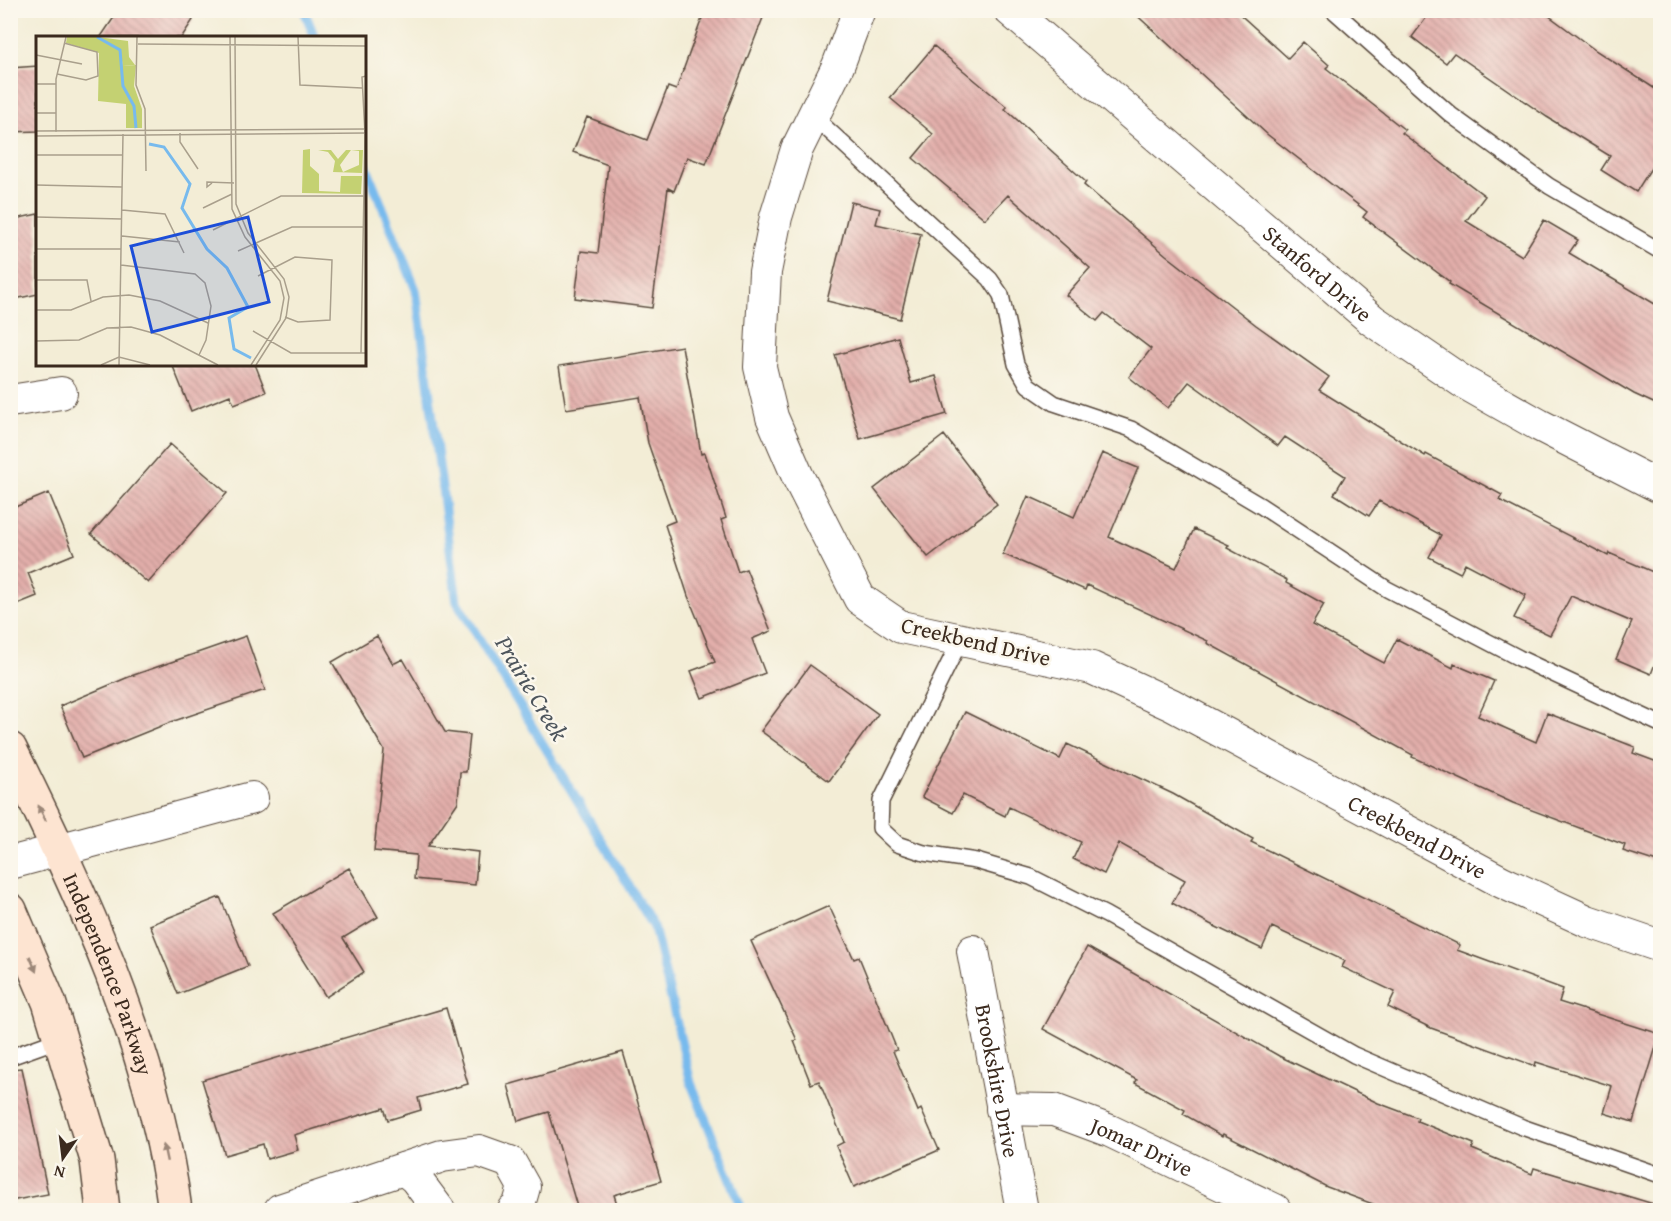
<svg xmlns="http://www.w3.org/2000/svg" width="1671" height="1221" font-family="'Gentium Book Plus',serif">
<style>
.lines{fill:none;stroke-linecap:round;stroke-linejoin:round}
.stream{stroke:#77baed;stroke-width:9}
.building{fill:url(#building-back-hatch)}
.lane-casing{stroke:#57473a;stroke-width:18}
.street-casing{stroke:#57473a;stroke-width:34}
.secondary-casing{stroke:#57473a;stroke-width:36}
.lane{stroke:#fff;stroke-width:15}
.street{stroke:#fff;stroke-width:32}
.secondary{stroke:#fde4d1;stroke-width:33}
.oneway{fill:#9c8778}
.labels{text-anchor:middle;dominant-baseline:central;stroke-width:5;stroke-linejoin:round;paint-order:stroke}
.street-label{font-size:22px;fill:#3b2a1e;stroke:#fbf7ec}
.water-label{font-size:24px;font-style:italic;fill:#4d555c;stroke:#fbf7ec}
.inset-river{fill:none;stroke:#77baed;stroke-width:3}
.inset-road{fill:none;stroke:#a99f8c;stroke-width:1.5}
.view{fill:#1d4ed8;fill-opacity:0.15;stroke:#1d4ed8;stroke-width:3}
.inset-edge{fill:none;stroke:#3b2a1e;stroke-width:3}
</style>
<defs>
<pattern id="building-back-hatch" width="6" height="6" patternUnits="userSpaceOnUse" patternTransform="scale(1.5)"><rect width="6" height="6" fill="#e3afab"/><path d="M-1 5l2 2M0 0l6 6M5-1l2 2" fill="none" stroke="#b98f8b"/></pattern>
</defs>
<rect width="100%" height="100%" fill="#fbf7ec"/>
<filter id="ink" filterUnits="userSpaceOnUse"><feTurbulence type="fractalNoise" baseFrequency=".0167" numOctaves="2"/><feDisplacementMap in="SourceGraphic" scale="12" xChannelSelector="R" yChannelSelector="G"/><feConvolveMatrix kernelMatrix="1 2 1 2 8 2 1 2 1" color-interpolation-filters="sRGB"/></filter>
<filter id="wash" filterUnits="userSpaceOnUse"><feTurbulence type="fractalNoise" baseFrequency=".008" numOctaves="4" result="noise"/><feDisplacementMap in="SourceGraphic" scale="24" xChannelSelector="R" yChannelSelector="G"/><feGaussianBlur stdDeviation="1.35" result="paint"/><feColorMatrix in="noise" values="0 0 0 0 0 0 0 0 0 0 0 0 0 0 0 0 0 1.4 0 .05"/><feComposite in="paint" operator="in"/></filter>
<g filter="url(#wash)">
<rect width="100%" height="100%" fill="#f3edd6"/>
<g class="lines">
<path class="stream" d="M304,10L315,38
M364,161L416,290L457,602L654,927L691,1083L742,1210"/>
</g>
<g id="blocks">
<path class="building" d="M119,10H179L193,20L181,38H100Z
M705,10H766L706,164L687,157L674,191L668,188L652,308L575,298L581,251L598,253L608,165L573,152L587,117L647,140L668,87L676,90Z
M1131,10H1235L1288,58L1303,42L1329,65L1326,68L1405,130L1402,133L1485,196L1466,221L1522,256L1544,220L1578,240L1569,253L1660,307V406L1634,394L1449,284L1450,282L1363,217L1367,212L1268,135Z
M1432,10H1541L1595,50L1660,92V154L1636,192L1601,170L1610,156L1547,117L1454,53L1446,63L1412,37Z
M934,46L1007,107L1005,109L1086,182L1084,185L1166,255L1256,325L1329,377L1319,390L1425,456L1426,454L1502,495L1499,500L1608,556L1609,553L1660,575V651L1651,674L1616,659L1632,622L1571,596L1550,635L1514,618L1526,595L1465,563L1460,573L1429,557L1441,535L1379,501L1369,516L1334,494L1345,476L1285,437L1278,446L1189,382L1168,408L1129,377L1151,349L1104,313L1097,321L1066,295L1090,268L1008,195L985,219L913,158L933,134L890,98Z
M38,66V131L10,132V68Z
M851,202L880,209L876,224L921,234L900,319L827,301Z
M38,214V294L10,300V220Z
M898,337L911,383L936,376L947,414L860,439L835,355Z
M682,346L701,454L705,453L726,518L721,520L738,572L746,569L771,631L752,639L765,673L702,698L691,671L715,662L688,596L665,525L675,521L648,443L640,397L566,409L559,366Z
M172,364H255L266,392L234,404L230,395L191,411Z
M944,435L997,504L928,557L874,489Z
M170,444L227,493L148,583L91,534Z
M1102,453L1138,468L1109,537L1176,568L1194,529L1229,545L1227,548L1287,580L1286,583L1324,604L1312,625L1384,663L1397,639L1453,668L1454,664L1494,681L1478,716L1536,742L1547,713L1635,747L1633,753L1660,763V863L1623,851L1625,845L1513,803L1412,757L1413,755L1207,643L1208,641L1087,585L1085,590L1003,554L1028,496L1074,517Z
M49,493L74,554L28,573L37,596L10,607V509Z
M246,636L265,690L171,722L82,758L60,706L131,676Z
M377,636L393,664L403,659L445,732L470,735L466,772H460L458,802L428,846L478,852L475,885L414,879L416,855L374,851L384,750L332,662Z
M810,665L878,714L829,781L761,731Z
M965,712L1060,759L1067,744L1173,794L1253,839L1251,842L1460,945L1457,950L1563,989L1559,1002L1660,1034L1633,1122L1604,1113L1612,1086L1536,1062L1535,1066L1431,1028L1388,1007L1395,992L1342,967L1345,961L1272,927L1262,949L1210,924L1172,903L1185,880L1119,843L1104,874L1073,859L1081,842L1009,807L1005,816L963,795L953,813L922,797Z
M349,868L378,917L343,938L364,972L326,997L273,913Z
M220,897L248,966L178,994L150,925Z
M829,906L854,959L859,957L897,1050L893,1051L918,1111L921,1109L939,1150L854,1187L836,1146L844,1142L819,1081L811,1084L794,1041L797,1040L751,941Z
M1087,947L1279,1056L1378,1103L1418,1118L1417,1121L1474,1144L1472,1149L1532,1174L1534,1168L1657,1205L1656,1210H1389L1327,1187L1223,1134L1222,1136L1183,1114L1185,1110L1135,1083L1137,1080L1043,1029Z
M446,1008L468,1084L418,1098L421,1110L388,1120L384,1108L294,1135L298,1150L267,1159L263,1144L225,1155L202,1080Z
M623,1052L661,1181L614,1195L619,1210H578L549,1112L518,1121L508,1085Z
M22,1068L48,1194L10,1201V1069Z"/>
</g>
</g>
<g filter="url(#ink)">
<use href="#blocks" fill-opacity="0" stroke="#57473a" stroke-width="1.5"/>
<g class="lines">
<g class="lane-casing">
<path id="lane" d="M1333,10L1451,115L1549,186L1660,251
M813,116L990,279L1001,295L1016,364L1028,385L1054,403L1131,429L1261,506L1387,589L1519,658L1660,724
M961,639L881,801L880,828L897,844L924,853L976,861L1031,877L1106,915L1354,1055L1522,1127L1660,1175
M10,1057L60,1039"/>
</g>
<g class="street-casing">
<g id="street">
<path id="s1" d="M859,10L838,66L797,149L776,217L765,272L760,367L772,417L798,477L860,599L901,627L1092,668L1172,705L1502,882L1587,921L1660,946"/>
<path id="s2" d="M1010,10L1372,320L1463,382L1539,425L1660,487"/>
<path d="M10,401L61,393"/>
<path d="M10,863L252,798"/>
<path id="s3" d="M973,951L1022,1210"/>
<path id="s4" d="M1002,1109L1054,1110L1110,1131L1275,1210"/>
<path d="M404,1169L415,1178L439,1210"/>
<path d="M280,1210L442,1156L479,1151L510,1162L524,1187L518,1208L514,1210"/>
</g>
</g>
<g class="secondary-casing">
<g id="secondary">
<path id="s5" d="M10,749C82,895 154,1047 175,1210"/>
<path d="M10,910L49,1002L97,1160L103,1210"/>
</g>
</g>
<use href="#lane" class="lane"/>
<use href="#street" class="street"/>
<use href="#secondary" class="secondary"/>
</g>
<defs><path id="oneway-solid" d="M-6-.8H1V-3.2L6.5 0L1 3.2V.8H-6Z" transform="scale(1.5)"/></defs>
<g class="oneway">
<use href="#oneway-solid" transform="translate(42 813) rotate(-116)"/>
<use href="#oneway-solid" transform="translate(33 964) rotate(67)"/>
<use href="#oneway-solid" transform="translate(165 1153) rotate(-102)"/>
</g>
</g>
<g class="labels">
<g class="street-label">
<text stroke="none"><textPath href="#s2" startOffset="405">Stanford Drive</textPath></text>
<text transform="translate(976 641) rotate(13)">Creekbend Drive</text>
<text stroke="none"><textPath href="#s1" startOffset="1240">Creekbend Drive</textPath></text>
<text stroke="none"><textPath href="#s5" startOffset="246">Independence Parkway</textPath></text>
<text stroke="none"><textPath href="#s3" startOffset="132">Brookshire Drive</textPath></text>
<text stroke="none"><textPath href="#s4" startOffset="147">Jomar Drive</textPath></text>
</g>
<g class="water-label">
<text transform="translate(532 688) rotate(59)">Prairie Creek</text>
</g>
</g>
<g transform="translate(36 36)">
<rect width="330" height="330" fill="#f3edd6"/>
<path d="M62,1L92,5L93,21L99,29L87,30L84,14ZM274,113V130L283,138V155L304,156L305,140H326L325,158L266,157L267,114ZM282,114H295L302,123L310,114H327L326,137L297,136L299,125L292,116ZM315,114L323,115V129L307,136L304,129Z" fill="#c4d172" fill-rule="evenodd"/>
<path d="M31,1H62L84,13L87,30L100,29L98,50L106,73V92H90V68L62,65L63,17L30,7Z" fill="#c4d172"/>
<path class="inset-river" d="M61,1L84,14L87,50L98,70L100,92M113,108L128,111L154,148L146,172L171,213L191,232L212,271L193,282L198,313L215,322"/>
<path class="inset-road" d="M101,1L100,49L109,73L110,135M194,1L196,173L209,201L244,245L248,262L244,284L215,329M199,1L200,168L212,197L248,243L253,261L250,282L220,329M262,1L264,49L326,52M102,8L330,10M0,19L46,28M21,38L50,44L62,40L61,16L28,7M0,48H20M0,77H20M0,95L330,93M20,96V43L30,1M144,97V106L162,133M0,100L330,97M0,119H87M176,147L171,151V146L198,147M0,149L86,151M167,172L196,158M86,174L129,178L148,217M0,181L86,183M177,194L245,160H328M86,200L144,206M0,213H85M202,215L256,191H327M85,229L159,238L169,247L175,270L170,304L163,319M222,240L259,221L296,224L294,284L262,286L249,281M0,244H51L55,265M0,274H35L67,261L93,259L124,265L172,287M217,295L255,317H330M0,305L43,304L71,292L95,291L124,299L182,329M325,317L329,98L326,41L330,40M65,329L83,321L114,329M83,329L87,98"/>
<path class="view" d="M212,181L233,266L116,296L95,210Z"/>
<rect width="330" height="330" class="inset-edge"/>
</g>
<rect width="1671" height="1221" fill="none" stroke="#fbf7ec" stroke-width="36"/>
<g transform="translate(63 1158) rotate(194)" stroke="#fbf7ec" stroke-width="4.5" paint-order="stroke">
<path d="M0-4.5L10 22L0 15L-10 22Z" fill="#3b2a1e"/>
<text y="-9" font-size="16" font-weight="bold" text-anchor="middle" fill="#3b2a1e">N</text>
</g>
</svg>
